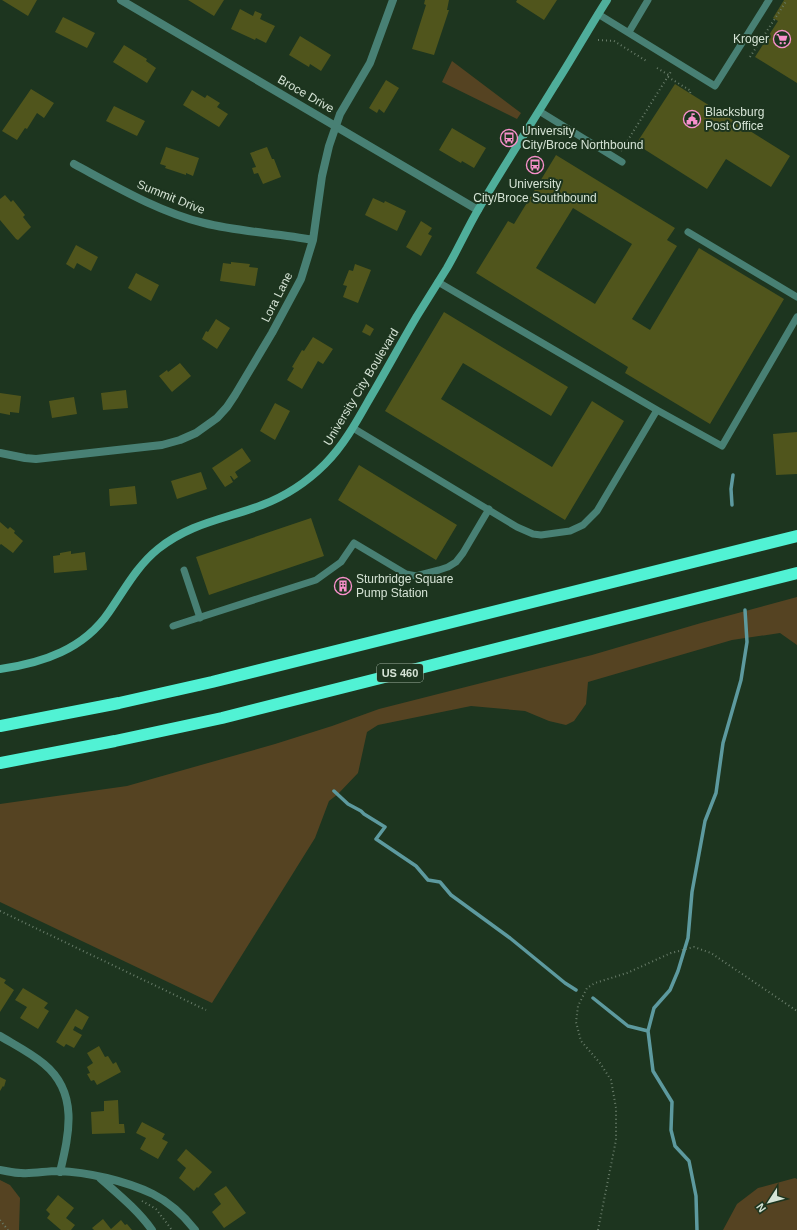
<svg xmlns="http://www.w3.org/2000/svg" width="797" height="1230" font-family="Arial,sans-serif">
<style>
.green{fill:#554322}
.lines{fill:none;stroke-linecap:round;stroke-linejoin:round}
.stream{stroke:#5d9a9f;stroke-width:3.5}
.building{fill:#50551c;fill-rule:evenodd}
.path{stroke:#687c69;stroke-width:2;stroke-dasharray:1 3;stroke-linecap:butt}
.lane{stroke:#488074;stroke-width:7}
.street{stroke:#488074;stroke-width:8}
.secondary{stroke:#4fae9b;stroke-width:8}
.highway{stroke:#51f2d4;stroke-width:12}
.labels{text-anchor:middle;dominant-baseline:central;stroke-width:4;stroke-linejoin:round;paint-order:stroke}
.shield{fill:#1d351f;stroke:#9eaf9e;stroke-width:1}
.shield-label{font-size:11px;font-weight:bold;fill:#d5e3d5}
.poi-label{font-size:12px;fill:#d5e3d5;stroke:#1d351f;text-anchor:start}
.street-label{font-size:12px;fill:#d5e3d5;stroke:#1d351f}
</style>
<rect width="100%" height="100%" fill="#1d351f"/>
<path class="green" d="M452,61L521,113L517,119L442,82Z
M797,597V645L780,633L732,640L588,682L586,704L574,721L566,725L549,721L525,711L471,706L378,725L367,732L358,773L338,794L329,801L315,838L212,1003L0,902V804L127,786L275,744L332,726L379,709L592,655L701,623Z
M795,1178L797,1179V1230H723L737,1204L758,1188Z
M0,1180L10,1185L20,1198L19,1230H0Z"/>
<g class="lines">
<path class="stream" d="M732,505L731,489L733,475
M334,791L348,804L361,811L364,814L385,827L376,839L416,866L428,880L440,882L451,895L510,938L565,983L576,990
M593,998L628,1026L648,1031
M697,1230L696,1196L689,1161L675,1146L671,1130L672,1102L653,1071L648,1031L654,1008L670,990L678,971L688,938L692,892L705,821L716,793L723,743L741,680L747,642L745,610"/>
</g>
<path class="building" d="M2,0H37L28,16Z
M188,0H224L214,16Z
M425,0H449L447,10H449L434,55L412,49L426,5L424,4Z
M517,0H557L544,20L516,2Z
M784,0H797V83L755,57L778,21L773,18Z
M240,9L253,16L255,11L262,14L260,19L275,26L266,43L256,38L255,40L231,29Z
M63,17L95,33L87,48L55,32Z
M300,36L331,55L321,71L310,64L309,67L289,55Z
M124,45L147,59L146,61L156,68L147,83L113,62Z
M386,80L399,88L384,113L379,109L377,113L369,108Z
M675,84L790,156L771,187L726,159L707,189L636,144Z
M31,89L54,103L44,118L37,113L27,129L25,128L17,140L2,131Z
M192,90L205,98L207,95L220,103L217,107L228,114L219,127L183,105Z
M114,106L145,121L137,136L106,121Z
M452,128L486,148L474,168L462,161L461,163L439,150Z
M166,147L199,158L193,176L186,173V175L165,168L166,166L160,164Z
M267,147L272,159H274L281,177L263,184L258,173L254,174L252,168L256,167L250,153Z
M556,155L675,228L667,240L677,246L632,319L650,330L699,248L784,299L710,424L625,373L628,367L476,273L508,221L514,224ZM573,208L632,244L595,304L536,268Z
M5,195L11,202L13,200L25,215L23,217L31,227L18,240L16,239L0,220V199Z
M373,198L384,203L385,201L406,211L397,231L365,215Z
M421,221L432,228L428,234L432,236L421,256L406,247Z
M76,245L98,257L91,271L77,263L74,269L66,264Z
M231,262L250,264L249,267L258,268L255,286L220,281L223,263L231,264Z
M355,264L371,270L358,303L343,297L347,286L343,285L349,270L353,271Z
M136,273L159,285L151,301L128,288Z
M444,312L568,387L551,416L463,363L441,399L552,467L592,401L624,421L565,520L385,411Z
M216,319L230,328L217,349L202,339L206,331L208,332Z
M366,324L374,329L370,336L362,332Z
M313,337L333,349L323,364L318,361L302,389L287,380L294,368L292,367L302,350L304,351Z
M180,363L191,376L172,392L159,376L167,370L168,372Z
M126,390L128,408L103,410L101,393Z
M0,393L21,396L19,413L10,412V415L0,413Z
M74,397L77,414L52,418L49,401Z
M275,403L290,411L275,440L260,431Z
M797,432V474L776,475L773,434Z
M242,448L251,461L235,472L238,477L234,480L231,476H230L233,482L225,487L212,468Z
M359,465L457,525L436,560L338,500Z
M201,472L207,489L177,499L171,481Z
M135,486L137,504L110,506L109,489Z
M311,518L324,556L209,595L196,557Z
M0,522L8,529L10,527L15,531L14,533L23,541L13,553L1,544L0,545Z
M71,551V554L85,552L87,570L54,573L53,556L60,555V553Z
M349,580L351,587L338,591L336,585Z
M0,977L6,980L4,983L14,990L0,1012Z
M23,988L48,1003L44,1008L49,1011L38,1029L20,1018L27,1007L15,1000Z
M76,1009L89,1017L82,1030L75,1026L73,1030L82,1035L74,1048L66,1044L64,1047L56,1042Z
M99,1046L105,1057L108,1056L113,1064L116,1062L121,1072L97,1085L94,1080L91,1081L87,1074L90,1073L87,1067L93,1063L87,1053Z
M0,1077L6,1080L4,1087L3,1086L0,1091Z
M118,1100L119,1124H124L125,1133L92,1134L91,1112L104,1111V1101Z
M142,1122L165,1134L162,1139L168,1142L158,1159L140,1149L146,1138L136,1133Z
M186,1149L212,1172L198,1188L197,1187L194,1191L179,1178L186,1168L177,1160Z
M226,1186L246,1213L224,1228L212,1212L221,1204L214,1194Z
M58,1195L74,1208L66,1218L75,1225L71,1230H61L47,1218L50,1214L46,1210Z
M103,1219L111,1229L121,1220L125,1225L127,1224L132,1230H94L92,1228Z"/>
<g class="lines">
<path class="path" d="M598,40L614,41L648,62
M750,57L787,0
M657,68L669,75
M668,77L691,91L690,93
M610,142L626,143
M621,151L672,70
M0,911L206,1010
M142,1201L156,1209L172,1230
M0,1220L8,1230
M598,1230L616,1140V1108L611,1080L600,1063L581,1041L576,1022L578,1006L587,988L595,983L627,973L671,953L694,947L711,953L797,1011"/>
<path class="lane" d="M598,14L715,86L769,0
M629,32L648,0
M539,111L622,162
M688,232L797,297
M438,282L657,410L722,446L797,317
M353,428L517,527L533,534L541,535L570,531L583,525L597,511L657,410
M184,570L200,618
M173,626L316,580L341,562L354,543L406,574L416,576L439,570L448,567L456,562L463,553L489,509"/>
<path class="street" d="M121,0L478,210
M74,164C115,186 159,212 204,223C240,232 277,233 313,240
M0,453L25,458L36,459L162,445L180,440L196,433L217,418L227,407L235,395L272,333L301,279L313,240L322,176L329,146L340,114L370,63L393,0
M0,1036C15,1045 31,1053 44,1064C79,1093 69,1134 60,1172
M0,1170C7,1171 14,1173 21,1173C33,1174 46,1171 58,1171C88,1172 126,1181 153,1194C169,1202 184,1216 195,1230
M100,1178C118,1194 138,1210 152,1230"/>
<path class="secondary" d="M0,669C43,663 84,649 109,612C125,589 137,566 158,549C190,523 225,519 262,505C286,496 307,482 325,464C344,445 357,421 370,398C386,371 401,343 417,316C427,300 437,284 447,268C458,249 467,229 478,210C503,167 530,126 555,85C573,57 589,28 607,0"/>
<path class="highway" d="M0,726L119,703L212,682L797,536
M0,763L115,741L222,718L797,573"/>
</g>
<defs>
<g id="supermarket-ring" transform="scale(0.9)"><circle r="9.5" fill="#1d351f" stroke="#f890cb" stroke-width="1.5"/><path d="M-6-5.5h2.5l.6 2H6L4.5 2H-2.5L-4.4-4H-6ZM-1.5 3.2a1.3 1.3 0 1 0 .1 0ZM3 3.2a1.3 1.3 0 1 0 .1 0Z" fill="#f890cb"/></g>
<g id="civic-ring" transform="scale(0.9)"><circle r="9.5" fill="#1d351f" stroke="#f890cb" stroke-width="1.5"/><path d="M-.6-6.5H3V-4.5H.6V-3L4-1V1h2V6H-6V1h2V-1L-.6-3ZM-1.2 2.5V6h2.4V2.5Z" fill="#f890cb"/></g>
<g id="bus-ring" transform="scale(0.9)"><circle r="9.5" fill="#1d351f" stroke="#f890cb" stroke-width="1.5"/><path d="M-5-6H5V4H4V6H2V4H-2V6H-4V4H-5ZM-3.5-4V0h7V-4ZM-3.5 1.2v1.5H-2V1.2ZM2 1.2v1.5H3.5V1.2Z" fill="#f890cb"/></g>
<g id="building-ring" transform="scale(0.9)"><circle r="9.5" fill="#1d351f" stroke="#f890cb" stroke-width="1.5"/><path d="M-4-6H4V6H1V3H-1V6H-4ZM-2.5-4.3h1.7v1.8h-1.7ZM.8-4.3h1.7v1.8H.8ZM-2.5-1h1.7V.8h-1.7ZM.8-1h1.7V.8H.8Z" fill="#f890cb"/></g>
</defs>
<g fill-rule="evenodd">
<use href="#supermarket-ring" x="782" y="39"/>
<use href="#civic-ring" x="692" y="119"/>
<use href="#bus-ring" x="509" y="138"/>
<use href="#bus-ring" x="535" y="165"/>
<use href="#building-ring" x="343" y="586"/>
</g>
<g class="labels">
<rect class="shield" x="377" y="664" width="46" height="18" rx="3"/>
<g class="shield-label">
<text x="400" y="673">US 460</text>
</g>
<g class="poi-label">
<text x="769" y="39" text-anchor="end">Kroger</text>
<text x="705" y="112">Blacksburg<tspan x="705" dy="14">Post Office</tspan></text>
<text x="522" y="131">University<tspan x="522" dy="14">City/Broce Northbound</tspan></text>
<text x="535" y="184" text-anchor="middle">University<tspan x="535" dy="14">City/Broce Southbound</tspan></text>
<text x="356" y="579">Sturbridge Square<tspan x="356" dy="14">Pump Station</tspan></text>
</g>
<g class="street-label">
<text transform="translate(306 94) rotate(30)">Broce Drive</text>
<text transform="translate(171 197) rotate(22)">Summit Drive</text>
<text transform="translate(277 297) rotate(-63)">Lora Lane</text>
<text transform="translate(361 387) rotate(-59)">University City Boulevard</text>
</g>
</g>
<g transform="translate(769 1202) rotate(234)" stroke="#1d351f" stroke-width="3" paint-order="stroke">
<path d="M0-3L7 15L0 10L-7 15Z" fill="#d5e3d5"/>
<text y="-6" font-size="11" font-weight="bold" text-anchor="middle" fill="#d5e3d5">N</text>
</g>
</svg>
